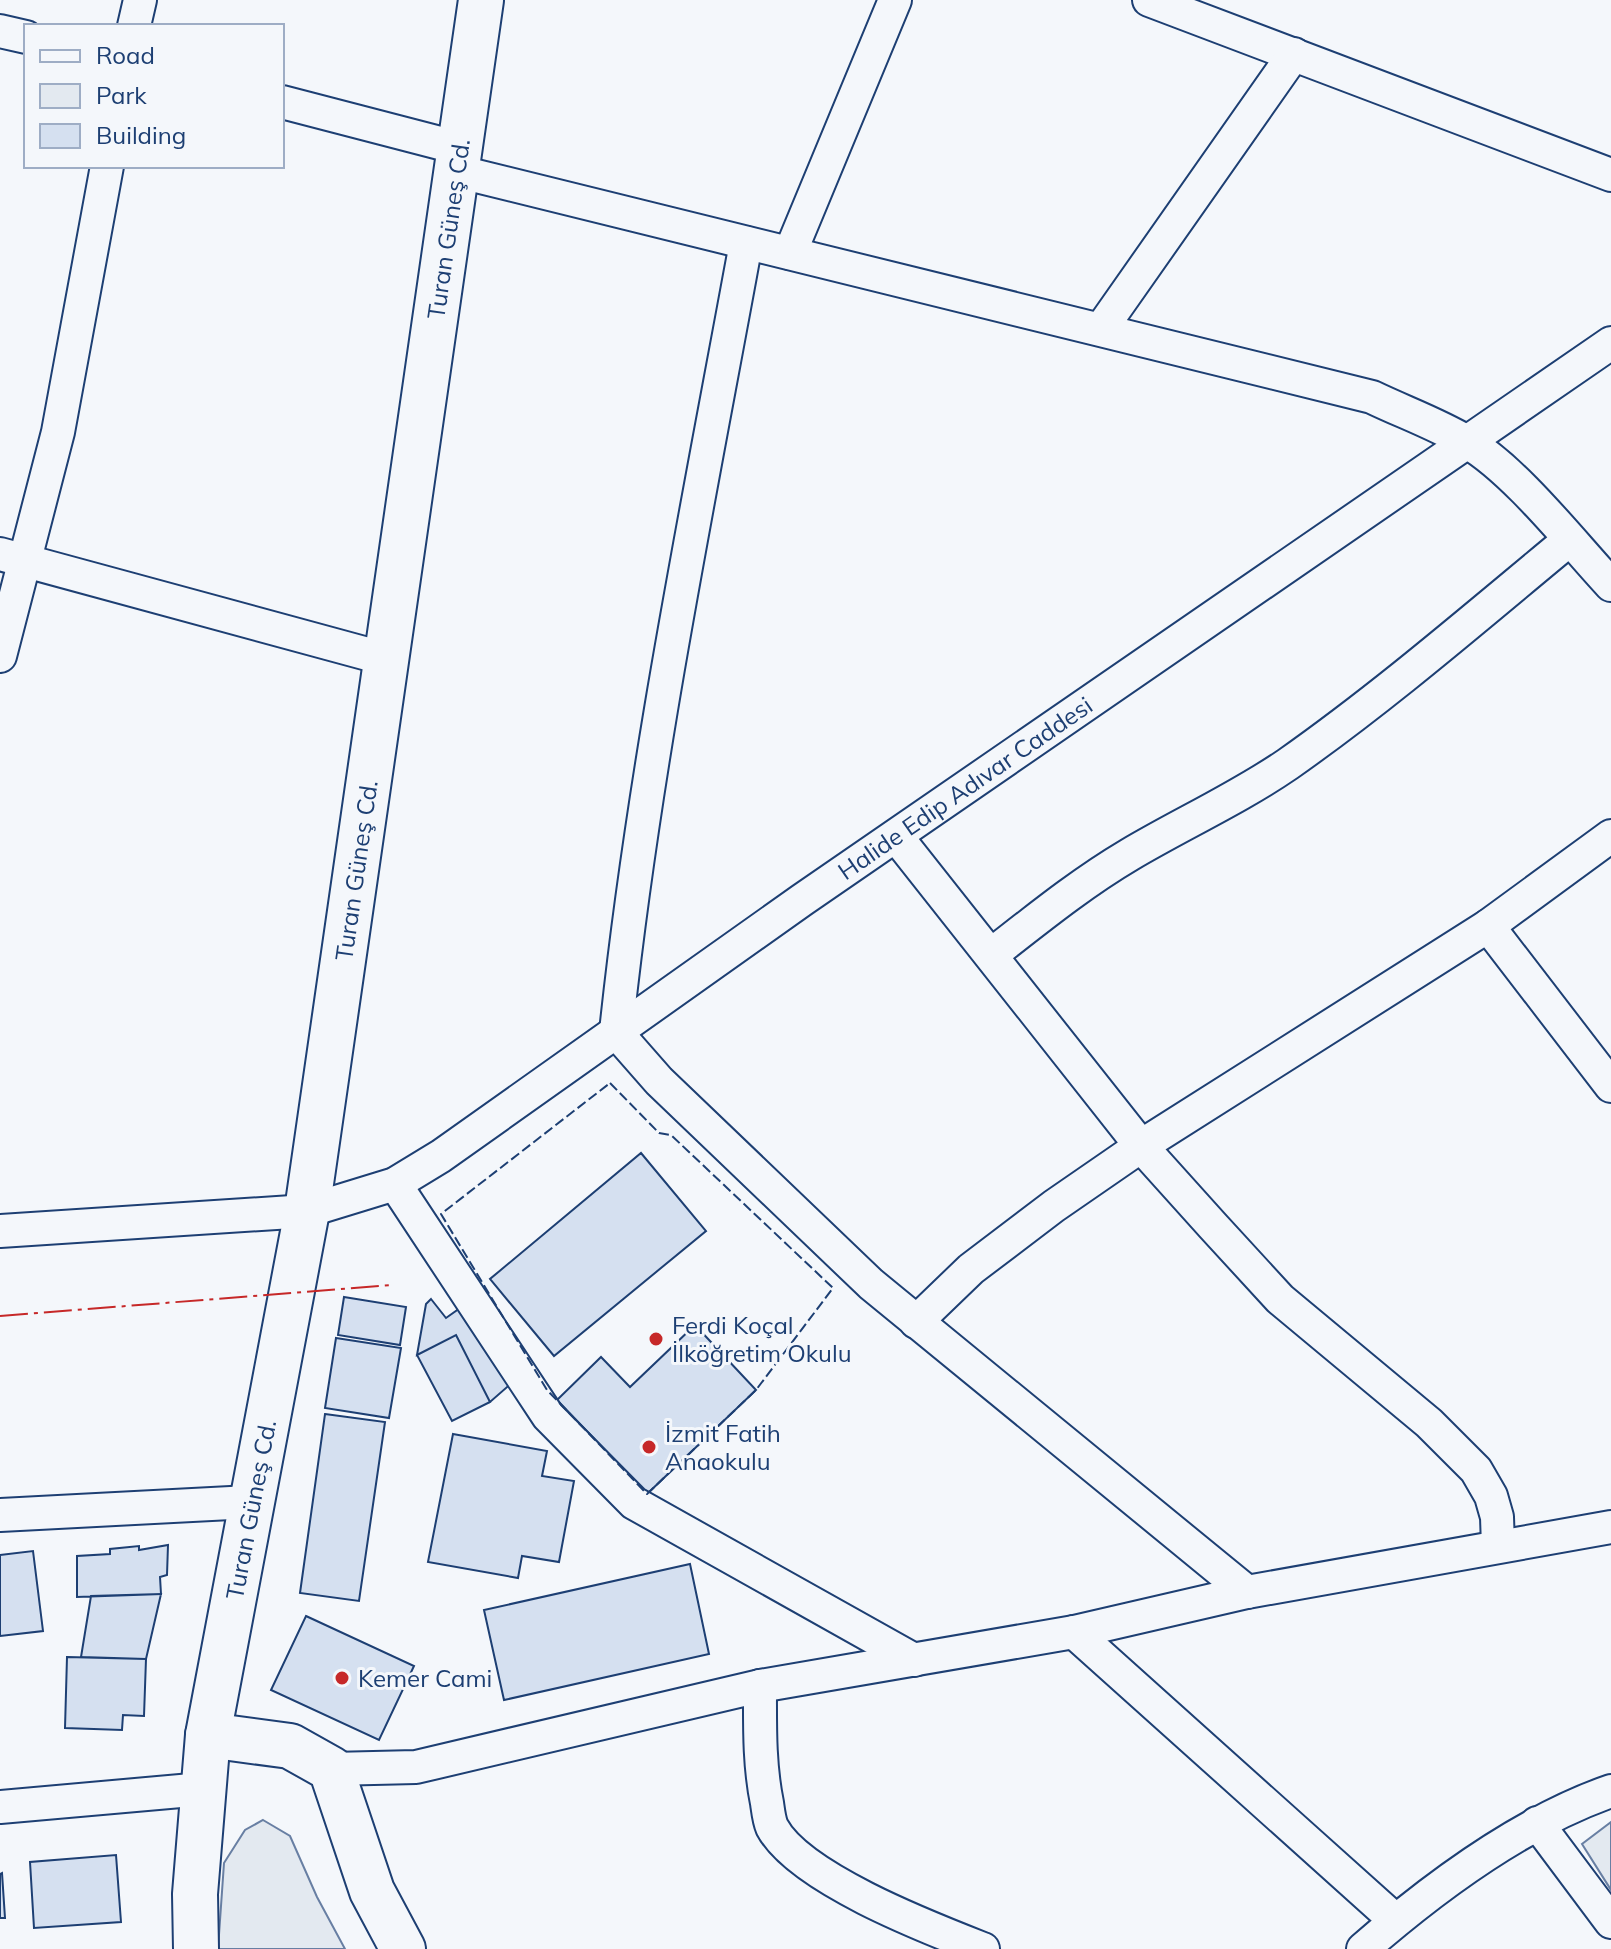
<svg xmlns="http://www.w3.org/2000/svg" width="1611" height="1949" font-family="Mulish,sans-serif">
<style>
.green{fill:#e3e9f0;stroke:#687fa3;stroke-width:2}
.building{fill:#d5e0f0;stroke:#1d3f73;stroke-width:2}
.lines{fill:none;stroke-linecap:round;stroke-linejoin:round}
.minor-casing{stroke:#1d3f73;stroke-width:36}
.secondary-casing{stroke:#1d3f73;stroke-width:48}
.primary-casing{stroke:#1d3f73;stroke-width:48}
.minor{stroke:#f4f7fb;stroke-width:32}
.secondary{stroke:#f4f7fb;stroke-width:44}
.primary{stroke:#f4f7fb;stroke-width:44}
.fence{stroke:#1d3f73;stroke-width:2;stroke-dasharray:10 4;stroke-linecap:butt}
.power{stroke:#c62828;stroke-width:2;stroke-dasharray:28 6 4 6;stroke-linecap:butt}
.poi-dot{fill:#c62828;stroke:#f4f7fb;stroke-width:3}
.labels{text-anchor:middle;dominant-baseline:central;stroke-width:6;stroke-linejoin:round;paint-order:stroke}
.street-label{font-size:24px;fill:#1d3f73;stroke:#f4f7fb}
.poi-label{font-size:24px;fill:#1d3f73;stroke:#f4f7fb;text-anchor:start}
</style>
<rect width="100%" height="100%" fill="#f4f7fb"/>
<path class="green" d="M263,1820L290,1836L317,1897L345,1949H218L224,1863L245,1830Z
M1611,1822V1890L1582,1844Z"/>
<path class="building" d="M641,1153L706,1231L554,1356L490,1279Z
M344,1297L406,1307L400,1345L338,1335Z
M431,1299L446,1318L463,1306L514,1381L490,1402L456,1335L417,1355L426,1304Z
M695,1325L756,1390L647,1494L557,1400L601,1357L630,1387Z
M456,1335L490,1402L452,1421L417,1355Z
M336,1338L401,1348L389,1418L325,1408Z
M325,1414L385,1422L359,1601L300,1593Z
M453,1434L547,1451L542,1476L574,1481L559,1562L522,1556L518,1578L428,1562Z
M168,1545L167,1575L160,1577L161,1594L77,1597V1556L110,1554V1549L139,1546V1550Z
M33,1551L43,1631L0,1636V1555Z
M690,1564L709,1654L504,1700L484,1610Z
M161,1594L146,1659L81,1657L91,1596Z
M306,1616L414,1666L379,1740L271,1690Z
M67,1657L146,1659L144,1716L123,1715L122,1730L65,1728Z
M116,1855L121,1922L34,1928L30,1862Z
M2,1873L5,1918H0V1874Z"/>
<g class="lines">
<g class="minor-casing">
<g id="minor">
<path d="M1149,0L1611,175"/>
<path d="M134,26L140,0"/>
<path d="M0,31L26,37"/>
<path d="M282,102L459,148"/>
<path d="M456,171L1372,397C1403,412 1437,424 1467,442C1516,471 1571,542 1611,585"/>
<path d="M746,243C698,505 644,767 616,1032L659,1081L871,1284L1247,1592"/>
<path d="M790,253L895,0"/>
<path d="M1101,329L1294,54"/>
<path d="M0,554L386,659"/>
<path d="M0,656L58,432L107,166"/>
<path d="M896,836L1141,1146L1213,1226L1280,1299L1429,1423L1476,1470L1491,1496L1497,1517L1498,1546"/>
<path d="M1488,926L1611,1086"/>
<path d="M991,955C1036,920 1080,884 1129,855C1181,824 1237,799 1288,764C1386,695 1477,616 1569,540"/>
<path d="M395,1184L548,1416L634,1503L914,1660"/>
<path id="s1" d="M0,1231L307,1211L395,1184L441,1156L802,900L1611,343"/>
<path d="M916,1322L971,1269L1054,1206L1141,1146L1488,926L1611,836"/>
<path d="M0,1515L250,1502"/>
<path d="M1074,1632L1395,1920"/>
<path d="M760,1686C760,1725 759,1764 767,1803C768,1810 769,1820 772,1827C799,1878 929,1928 983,1949"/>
<path d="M331,1769L416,1767L760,1686L1074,1632L1247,1592L1611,1527"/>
<path d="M0,1807L203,1789"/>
<path d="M1537,1823L1611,1922"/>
<path d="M1363,1949C1434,1887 1522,1822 1611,1791"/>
</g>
</g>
<g class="secondary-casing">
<path id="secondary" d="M208,1735L290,1746L331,1769L372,1891L403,1949"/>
</g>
<g class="primary-casing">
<g id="primary">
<path id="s2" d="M196,1949L195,1894L208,1735L307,1211L481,0"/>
</g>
</g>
<use href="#minor" class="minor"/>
<use href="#secondary" class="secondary"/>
<use href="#primary" class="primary"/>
<path class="fence" d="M610,1083L659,1133L671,1135L833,1288L756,1390L647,1494L547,1390L441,1214Z"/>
<path class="power" d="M0,1316L392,1285"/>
</g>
<g class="poi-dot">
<circle cx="656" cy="1339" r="8"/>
<circle cx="649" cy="1447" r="8"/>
<circle cx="342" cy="1678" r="8"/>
</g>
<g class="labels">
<g class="street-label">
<text stroke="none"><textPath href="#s2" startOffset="1740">Turan Güneş Cd.</textPath></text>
<text stroke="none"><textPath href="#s1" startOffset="1094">Halide Edip Adıvar Caddesi</textPath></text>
<text stroke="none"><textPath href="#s2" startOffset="1092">Turan Güneş Cd.</textPath></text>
<text stroke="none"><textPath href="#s2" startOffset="444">Turan Güneş Cd.</textPath></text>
</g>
<g class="poi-label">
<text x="672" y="1325">Ferdi Koçal<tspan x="672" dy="28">İlköğretim Okulu</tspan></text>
<text x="665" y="1433">İzmit Fatih<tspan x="665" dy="28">Anaokulu</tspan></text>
<text x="358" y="1678">Kemer Cami</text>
</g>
</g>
<rect x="24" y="24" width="260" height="144" fill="#f4f7fb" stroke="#9eadc5" stroke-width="2"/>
<rect x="40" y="50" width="40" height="12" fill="#f4f7fb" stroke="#9eadc5" stroke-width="2"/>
<text x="96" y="64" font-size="24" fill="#1d3f73">Road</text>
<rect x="40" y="84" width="40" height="24" fill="#e3e9f0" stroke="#9eadc5" stroke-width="2"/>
<text x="96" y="104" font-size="24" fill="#1d3f73">Park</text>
<rect x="40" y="124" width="40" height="24" fill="#d5e0f0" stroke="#9eadc5" stroke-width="2"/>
<text x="96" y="144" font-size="24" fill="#1d3f73">Building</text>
</svg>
